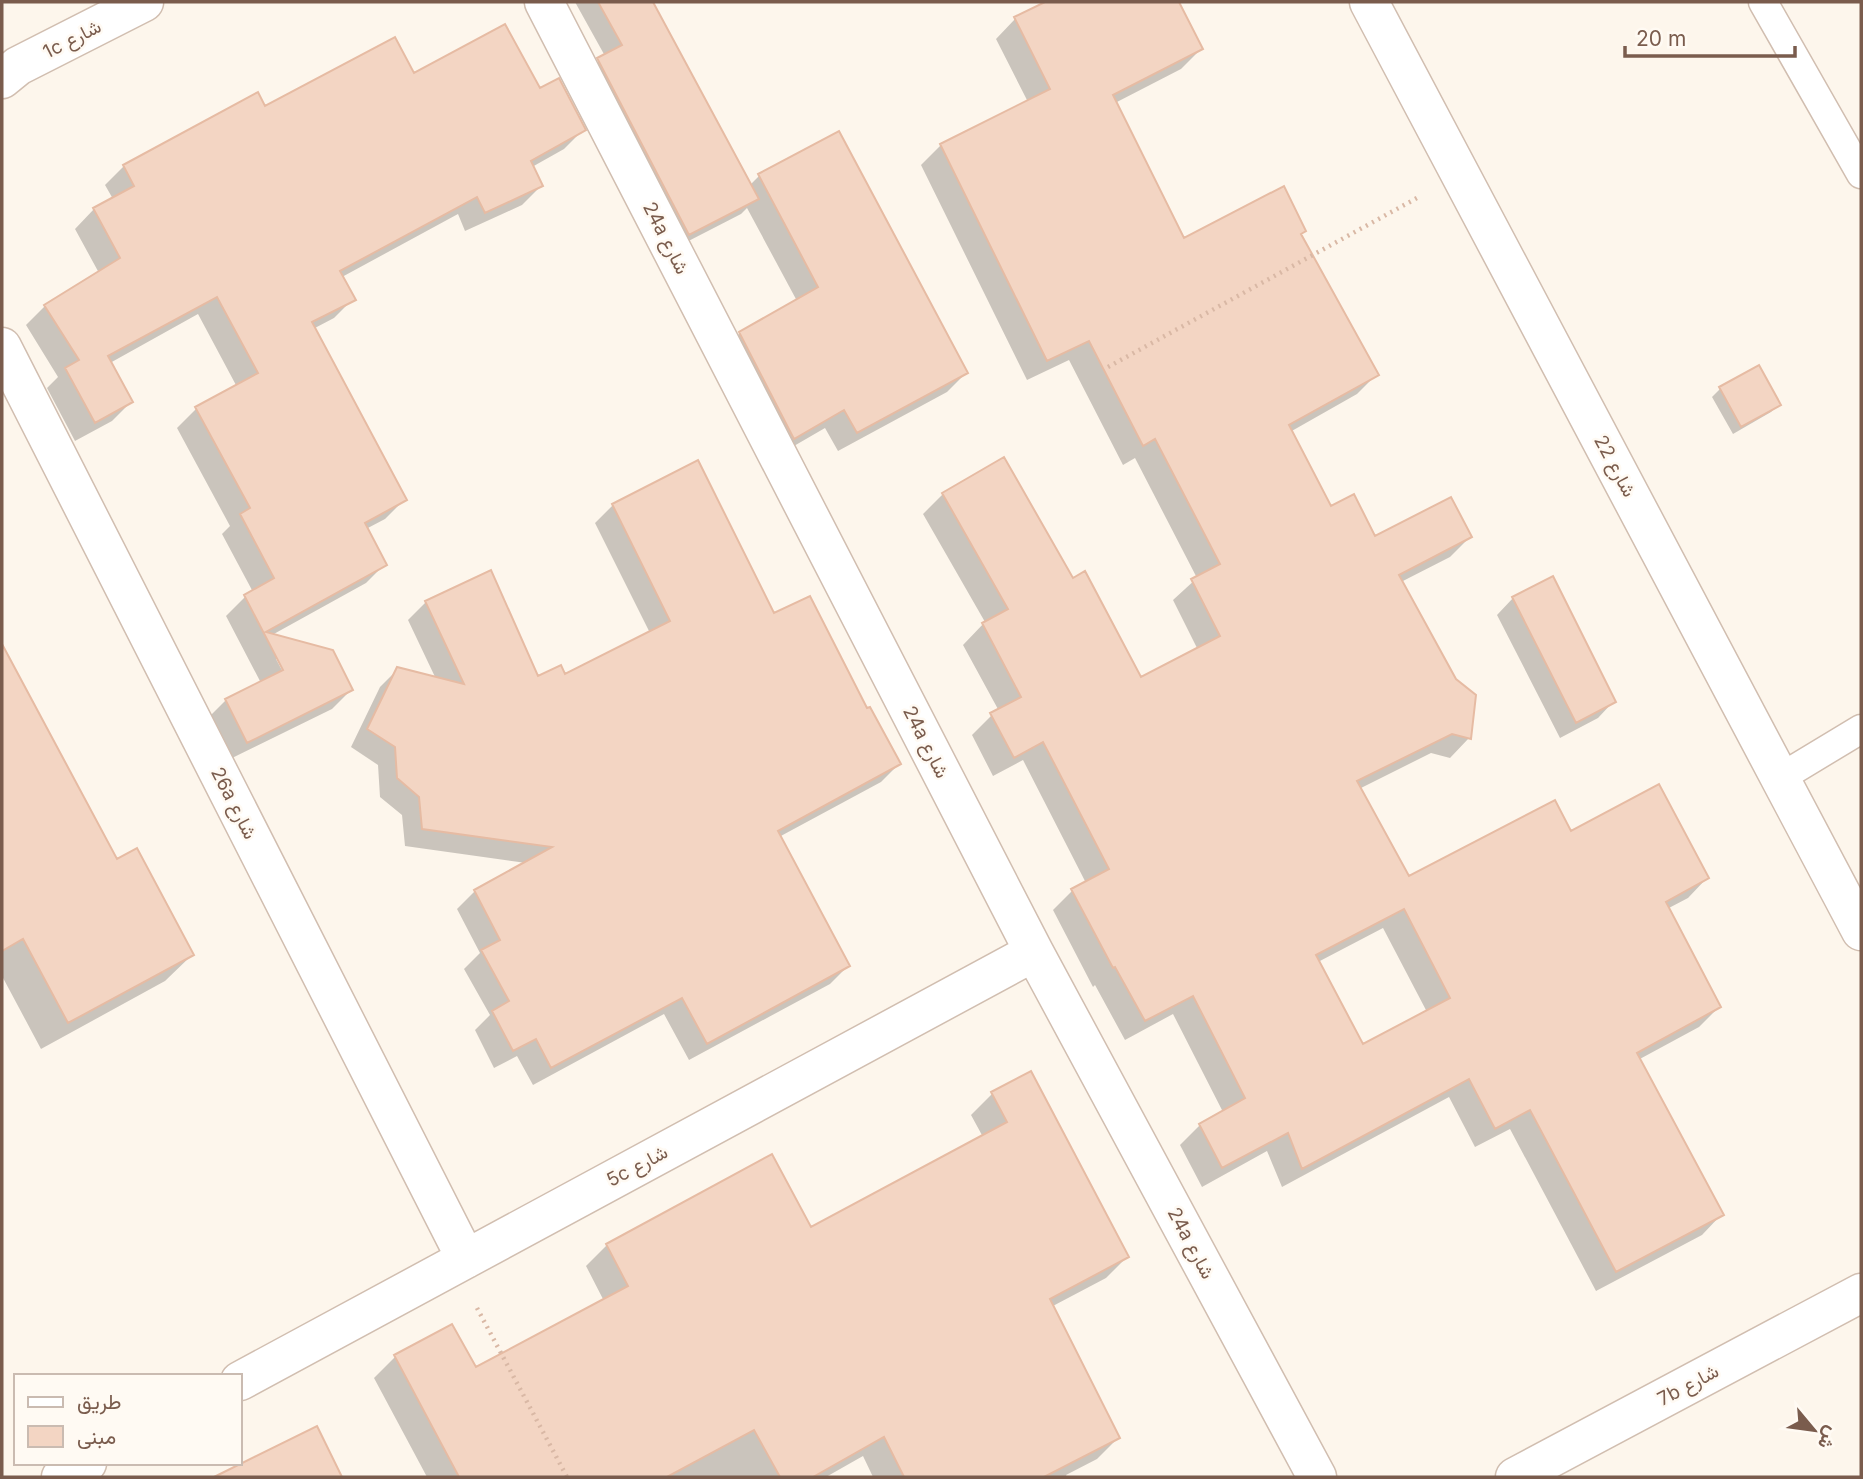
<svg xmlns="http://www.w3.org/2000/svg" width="1863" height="1479" font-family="Inter,Vazirmatn,sans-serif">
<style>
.shadow{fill:#0003;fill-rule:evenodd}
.building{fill:#f3d5c3;stroke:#e6bba3;stroke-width:2;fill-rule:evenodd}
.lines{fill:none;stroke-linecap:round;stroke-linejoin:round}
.lane-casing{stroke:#d1beb0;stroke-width:31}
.street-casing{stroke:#d1beb0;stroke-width:41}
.path{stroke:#d9b8a5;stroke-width:4.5;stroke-dasharray:2 5;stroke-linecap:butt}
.lane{stroke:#fff;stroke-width:28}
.street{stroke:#fff;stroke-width:38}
.labels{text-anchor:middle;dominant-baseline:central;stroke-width:5;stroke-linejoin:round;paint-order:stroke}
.street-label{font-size:19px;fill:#7a5c4d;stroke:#fffaf3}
</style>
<rect width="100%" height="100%" fill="#fdf6ec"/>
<path class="shadow" d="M575,2H652L750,185L759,176L966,373L947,392L838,451L825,428L775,457L721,352L740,333L797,301L747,208L741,214L673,249L583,75L605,56Z
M1049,2H1177L1201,49L1181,69L1115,103L1183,240L1304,231L1300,236L1377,374L1357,394L1290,432L1330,509L1375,538L1470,537L1450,557L1401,582L1469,738L1450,758L1431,753L1359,789L1408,878L1571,833L1707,878L1688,898L1667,909L1719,1007L1699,1027L1638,1060L1721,1215L1702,1235L1596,1291L1510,1129L1475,1147L1449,1097L1282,1187L1267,1151L1202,1187L1180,1145L1200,1125L1223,1112L1173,1014L1125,1040L1095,985L1093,987L1053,910L1073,890L1086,883L1023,760L993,776L972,735L992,715L999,711L963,645L985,622L923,514L943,494L1072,580L1141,679L1198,650L1173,600L1197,578L1135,458L1123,465L1069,360L1027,380L921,165L941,145L1028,102L996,39L1015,19ZM1383,928L1427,1012L1362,1046L1318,962Z
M413,75L539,90L583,130L564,149L532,167L541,186L522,205L465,231L458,214L342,277L353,299L334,318L313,329L404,500L385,519L366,529L385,564L366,583L272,635L351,690L332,709L228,760L207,719L226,700L261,683L226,616L245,597L253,592L222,534L230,526L177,428L196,409L237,387L198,314L110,363L131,402L112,421L75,441L47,388L58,377L26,325L45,306L99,273L75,229L94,209L113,199L105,185L124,166L264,109ZM276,659H280L286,678Z
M1720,389L1779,404L1771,412L1733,434L1712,397Z
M613,505L773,616L866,711L899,764L881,782L779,837L848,966L830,984L689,1060L664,1014L533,1085L517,1056L494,1068L475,1030L490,1015L464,969L480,953L457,909L475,891L526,863L405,846L402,815L380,797L378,765L351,747L380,687L398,669L436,679L408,620L426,602L537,678L564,676L650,633L595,523Z
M1513,598L1614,701L1598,718L1560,738L1497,615Z
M2,648L116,861L192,955L165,981L41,1049L2,976Z
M992,1094L1127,1257L1106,1278L1051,1307L1118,1438L1097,1459L1066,1475L1067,1477H873L863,1456L826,1477H427L374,1378L395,1357L452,1326L475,1370L604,1301L586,1266L607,1245L810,1229L983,1137L971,1115Z"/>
<path class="building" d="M598,2H653L759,199L689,235L597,58L622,45Z
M1045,2H1179L1203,49L1113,95L1184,238L1284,186L1306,231L1301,234L1379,375L1289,425L1331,506L1354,494L1375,536L1451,497L1472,537L1399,575L1456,679L1476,695L1471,739L1452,734L1357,781L1409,876L1555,800L1571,831L1659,784L1709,878L1666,902L1721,1007L1637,1053L1724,1215L1616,1272L1530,1110L1495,1129L1469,1079L1302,1169L1288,1133L1222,1168L1199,1124L1245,1098L1193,996L1145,1021L1115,967L1113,968L1071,889L1109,869L1043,742L1014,758L990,713L1021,697L982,623L1008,609L942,493L1004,457L1073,578L1085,571L1141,677L1220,636L1191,579L1220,564L1155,439L1143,446L1089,341L1047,361L940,144L1050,89L1014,17ZM1404,909L1450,998L1363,1044L1316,955Z
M505,24L540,88L559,78L586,130L531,161L543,186L485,213L477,197L340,271L356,300L312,322L407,500L365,523L387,565L266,632L333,650L353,690L247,743L225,699L283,670L244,595L274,578L240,514L250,508L195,407L258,373L217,297L108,356L133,402L95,423L65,368L79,360L44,305L120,258L93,208L134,186L123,165L258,92L265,106L395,37L414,73Z
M839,131L968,373L857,433L844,410L794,439L739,332L818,287L758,174Z
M1759,365L1781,405L1741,427L1719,387Z
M698,460L774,613L810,596L867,708L870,707L901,764L778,831L850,966L707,1044L682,998L551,1068L536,1039L513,1051L492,1011L509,1001L481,950L500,940L474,890L552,847L422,829L419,797L397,778L395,747L367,729L397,667L464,684L425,601L491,570L538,676L561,665L565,674L670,621L612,504Z
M1553,576L1616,702L1576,723L1512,597Z
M2,644L117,859L137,848L194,955L68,1023L23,939L2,951Z
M1031,1071L1129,1257L1050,1299L1120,1438L1044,1477H904L884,1437L813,1477H780L754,1430L667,1477H459L394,1355L452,1324L476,1367L628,1286L606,1244L772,1154L811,1227L1007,1122L991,1092Z
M317,1426L342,1477H214Z"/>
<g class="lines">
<g class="lane-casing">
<path id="lane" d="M1763,2L1861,174
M1780,778L1861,729"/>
</g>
<g class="street-casing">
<path id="street" d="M544,2L1034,952L1317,1477
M1369,2L1861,931
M2,79L18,66L144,2
M2,347L466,1259
M240,1381L1034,952
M61,1477L87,1463
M1515,1477L1861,1293"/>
</g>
<path class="path" d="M1108,367L1417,198
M477,1308L567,1477"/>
<use href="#lane" class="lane"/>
<use href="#street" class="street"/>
</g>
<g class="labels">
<g class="street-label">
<text transform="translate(72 39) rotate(-27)">1c شارع</text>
<text transform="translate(666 238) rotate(63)">24a شارع</text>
<text transform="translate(1615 466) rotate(62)">شارع 22</text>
<text transform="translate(926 742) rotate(63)">24a شارع</text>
<text transform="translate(234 803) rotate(63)">26a شارع</text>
<text transform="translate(637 1166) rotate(-28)">5c شارع</text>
<text transform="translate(1191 1243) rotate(62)">24a شارع</text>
<text transform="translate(1688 1385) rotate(-28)">7b شارع</text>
</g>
</g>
<rect width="1863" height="1479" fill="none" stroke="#7a5c4d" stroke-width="7"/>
<rect x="14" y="1374" width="228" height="91" fill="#fffaf3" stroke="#cabbb1" stroke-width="2"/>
<rect x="28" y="1397" width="35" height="10" fill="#ffffff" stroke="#cabbb1" stroke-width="2"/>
<text x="77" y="1409" font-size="21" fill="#7a5c4d">طريق</text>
<rect x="28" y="1426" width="35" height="21" fill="#f3d5c3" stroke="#cabbb1" stroke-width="2"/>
<text x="77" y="1444" font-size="21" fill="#7a5c4d">مبنى</text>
<g transform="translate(1814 1430) rotate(119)" stroke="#fffaf3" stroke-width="5" paint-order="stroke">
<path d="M0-5L12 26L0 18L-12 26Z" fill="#7a5c4d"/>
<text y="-10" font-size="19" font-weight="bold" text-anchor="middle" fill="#7a5c4d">ش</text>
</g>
<path d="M1625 46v10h170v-10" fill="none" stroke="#7a5c4d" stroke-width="3.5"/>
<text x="1636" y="46" font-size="21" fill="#7a5c4d" stroke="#fffaf3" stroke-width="5" paint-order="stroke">20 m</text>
</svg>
